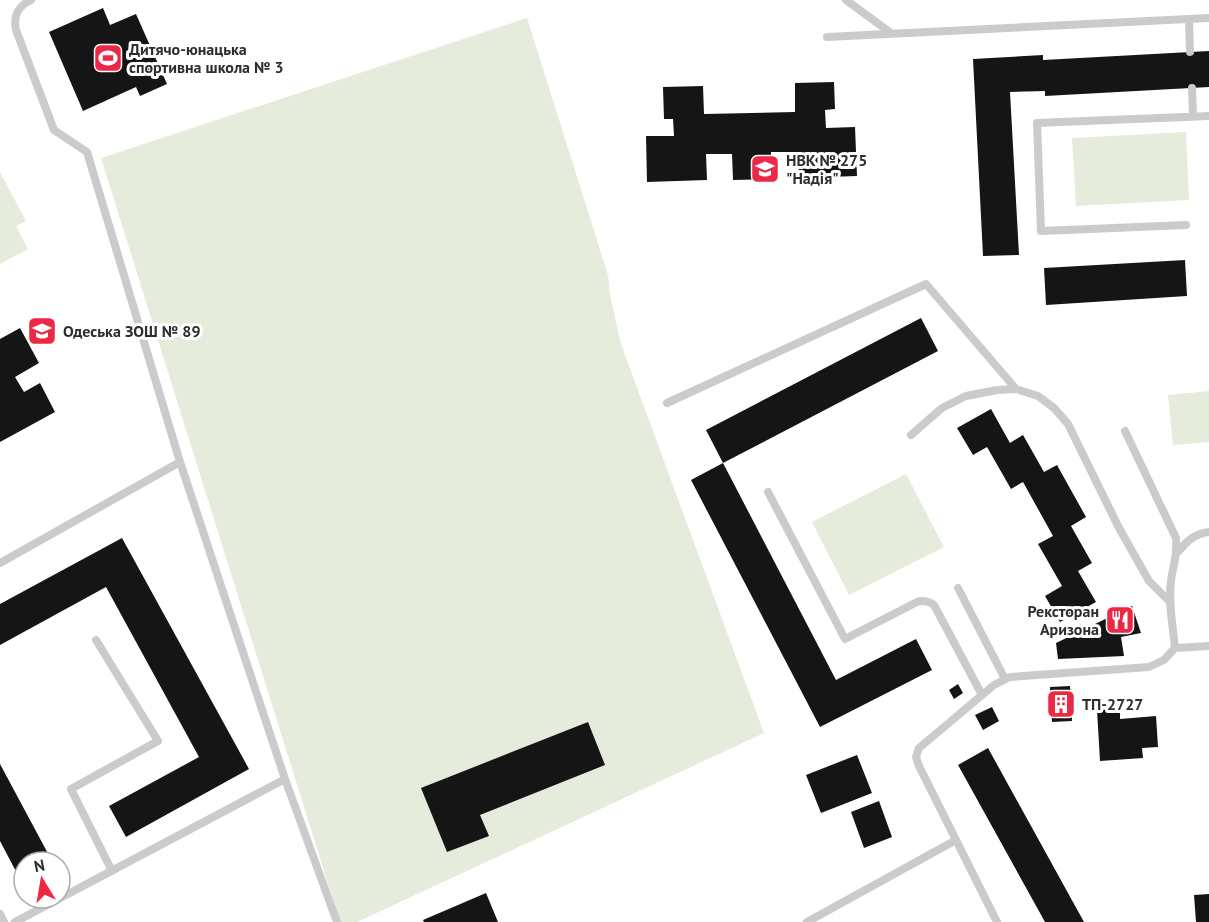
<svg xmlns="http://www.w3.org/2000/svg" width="1209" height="922" font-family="'PT Sans',sans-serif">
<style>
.green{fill:#e5ecdb}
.building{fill:#151515}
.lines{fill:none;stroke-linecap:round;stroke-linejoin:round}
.service{stroke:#cbcbcb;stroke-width:8}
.labels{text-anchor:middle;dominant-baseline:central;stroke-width:6;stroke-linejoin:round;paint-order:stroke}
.poi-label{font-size:16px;font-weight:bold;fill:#2e2e2e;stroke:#fff;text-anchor:start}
</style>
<rect width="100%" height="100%" fill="#fff"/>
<path class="green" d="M527,18L608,275L610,295L621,344L764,733L357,922H340L101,158Z
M1186,132L1189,200L1076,206L1072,138Z
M0,172L26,221L16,226L28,249L0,264Z
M1209,391V442L1173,445L1168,395Z
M906,474L944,547L849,595L812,522Z"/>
<path class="building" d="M103,8L110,25L136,14L167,84L140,96L136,87L83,111L49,32Z
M1209,51V87L1045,96V91L1010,92L1019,255L983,256L973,59L1043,55V60Z
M834,82L835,109L825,110L826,128L855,127L857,176L799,178L798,152H771V179L733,180L732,154H706L707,180L647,182L646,136H674L673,119H664L663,87L703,86L704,114L795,112V83Z
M1185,260L1187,296L1046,305L1044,268Z
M921,318L938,351L723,463L836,680L916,639L932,670L820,727L691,480L723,463L706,430Z
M20,328L39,363L15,377L24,392L40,383L55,412L0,442V339Z
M991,409L1010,443L1023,435L1044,472L1057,465L1086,517L1071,526L1092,563L1078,571L1096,602L1060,622L1045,596L1062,586L1038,544L1053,536L1023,482L1011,489L987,447L973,455L957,428Z
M122,538L249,769L126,837L109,806L199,757L106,587L0,645V604Z
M1132,606L1141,633L1121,637L1124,656L1058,659L1056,643Z
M958,684L963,693L954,699L949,690Z
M1070,686L1072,721L1052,722L1050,687Z
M992,707L999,721L983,730L975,715Z
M1120,709V719L1156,716L1158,747L1142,748L1143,758L1100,761L1097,710Z
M588,722L605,765L480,815L489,836L447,852L421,788Z
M988,748L1084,922H1045L958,765Z
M857,755L872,793L821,813L806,775Z
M0,764L52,861L24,862V877L20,879L0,841Z
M879,801L892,837L864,848L851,812Z
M486,893L498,922H424L423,920Z
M1209,894V922H1196L1194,895Z"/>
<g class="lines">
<path class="service" d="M846,0L891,33
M1189,19L1190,52
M827,37L1209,18
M1192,88L1193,116
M1186,225L1041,231L1037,123L1209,116
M667,403L926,284L1016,389
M1125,431L1176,538C1178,556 1173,564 1171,581C1168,603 1173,626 1175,648
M911,435L942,408L966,396L997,390L1016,389L1038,396L1054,408L1068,424L1119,528L1149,581L1170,602
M180,462L285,779L337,922
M768,492L845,639L917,602C923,600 928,601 934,605L982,695
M1178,552C1187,541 1194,534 1209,532
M0,563L180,462L87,152L54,130L16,30C13,15 18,6 31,0
M958,588L1005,679
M96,640L158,741L71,789L112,871
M0,914L4,922
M15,922L285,779
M807,922L956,840
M997,922L919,766L916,757L919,748L994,685L1010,677L1149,667L1164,660L1175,648L1209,646"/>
</g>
<defs>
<g id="stadium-square" transform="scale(1.5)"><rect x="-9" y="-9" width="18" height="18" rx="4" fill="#ed2845" stroke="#fff"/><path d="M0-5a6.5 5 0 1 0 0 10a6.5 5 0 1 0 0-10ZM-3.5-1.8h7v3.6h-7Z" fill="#fff"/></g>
<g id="school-square" transform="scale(1.5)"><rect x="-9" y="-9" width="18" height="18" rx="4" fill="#ed2845" stroke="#fff"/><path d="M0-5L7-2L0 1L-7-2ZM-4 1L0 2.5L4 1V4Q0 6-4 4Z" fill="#fff"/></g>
<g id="restaurant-square" transform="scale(1.5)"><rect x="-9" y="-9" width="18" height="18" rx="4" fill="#ed2845" stroke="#fff"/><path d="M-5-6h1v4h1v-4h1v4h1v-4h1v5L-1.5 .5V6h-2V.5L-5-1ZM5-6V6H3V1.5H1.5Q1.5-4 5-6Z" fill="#fff"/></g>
<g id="building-square" transform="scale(1.5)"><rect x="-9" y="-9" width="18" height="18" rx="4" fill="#ed2845" stroke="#fff"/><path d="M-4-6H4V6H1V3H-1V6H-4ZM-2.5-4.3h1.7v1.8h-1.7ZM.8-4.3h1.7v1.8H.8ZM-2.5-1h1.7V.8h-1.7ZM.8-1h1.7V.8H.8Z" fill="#fff"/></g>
</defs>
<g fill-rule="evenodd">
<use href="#stadium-square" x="108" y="58"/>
<use href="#school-square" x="765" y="169"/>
<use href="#school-square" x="42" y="331"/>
<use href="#restaurant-square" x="1120" y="620"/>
<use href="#building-square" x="1061" y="704"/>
</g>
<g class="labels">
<g class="poi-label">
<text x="129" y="49">Дитячо-юнацька<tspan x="129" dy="18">спортивна школа № 3</tspan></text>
<text x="786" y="160">НВК № 275<tspan x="786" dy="18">"Надія"</tspan></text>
<text x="63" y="331">Одеська ЗОШ № 89</text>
<text x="1099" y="611" text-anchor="end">Рексторан<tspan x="1099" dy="18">Аризона</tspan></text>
<text x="1082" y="704">ТП-2727</text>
</g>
</g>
<g transform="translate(42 880) rotate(349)"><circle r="28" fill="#ffffff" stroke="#ababab" stroke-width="1.5"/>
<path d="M0-4.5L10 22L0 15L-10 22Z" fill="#ed2845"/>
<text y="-9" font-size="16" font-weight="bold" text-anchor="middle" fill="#2e2e2e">N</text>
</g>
</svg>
